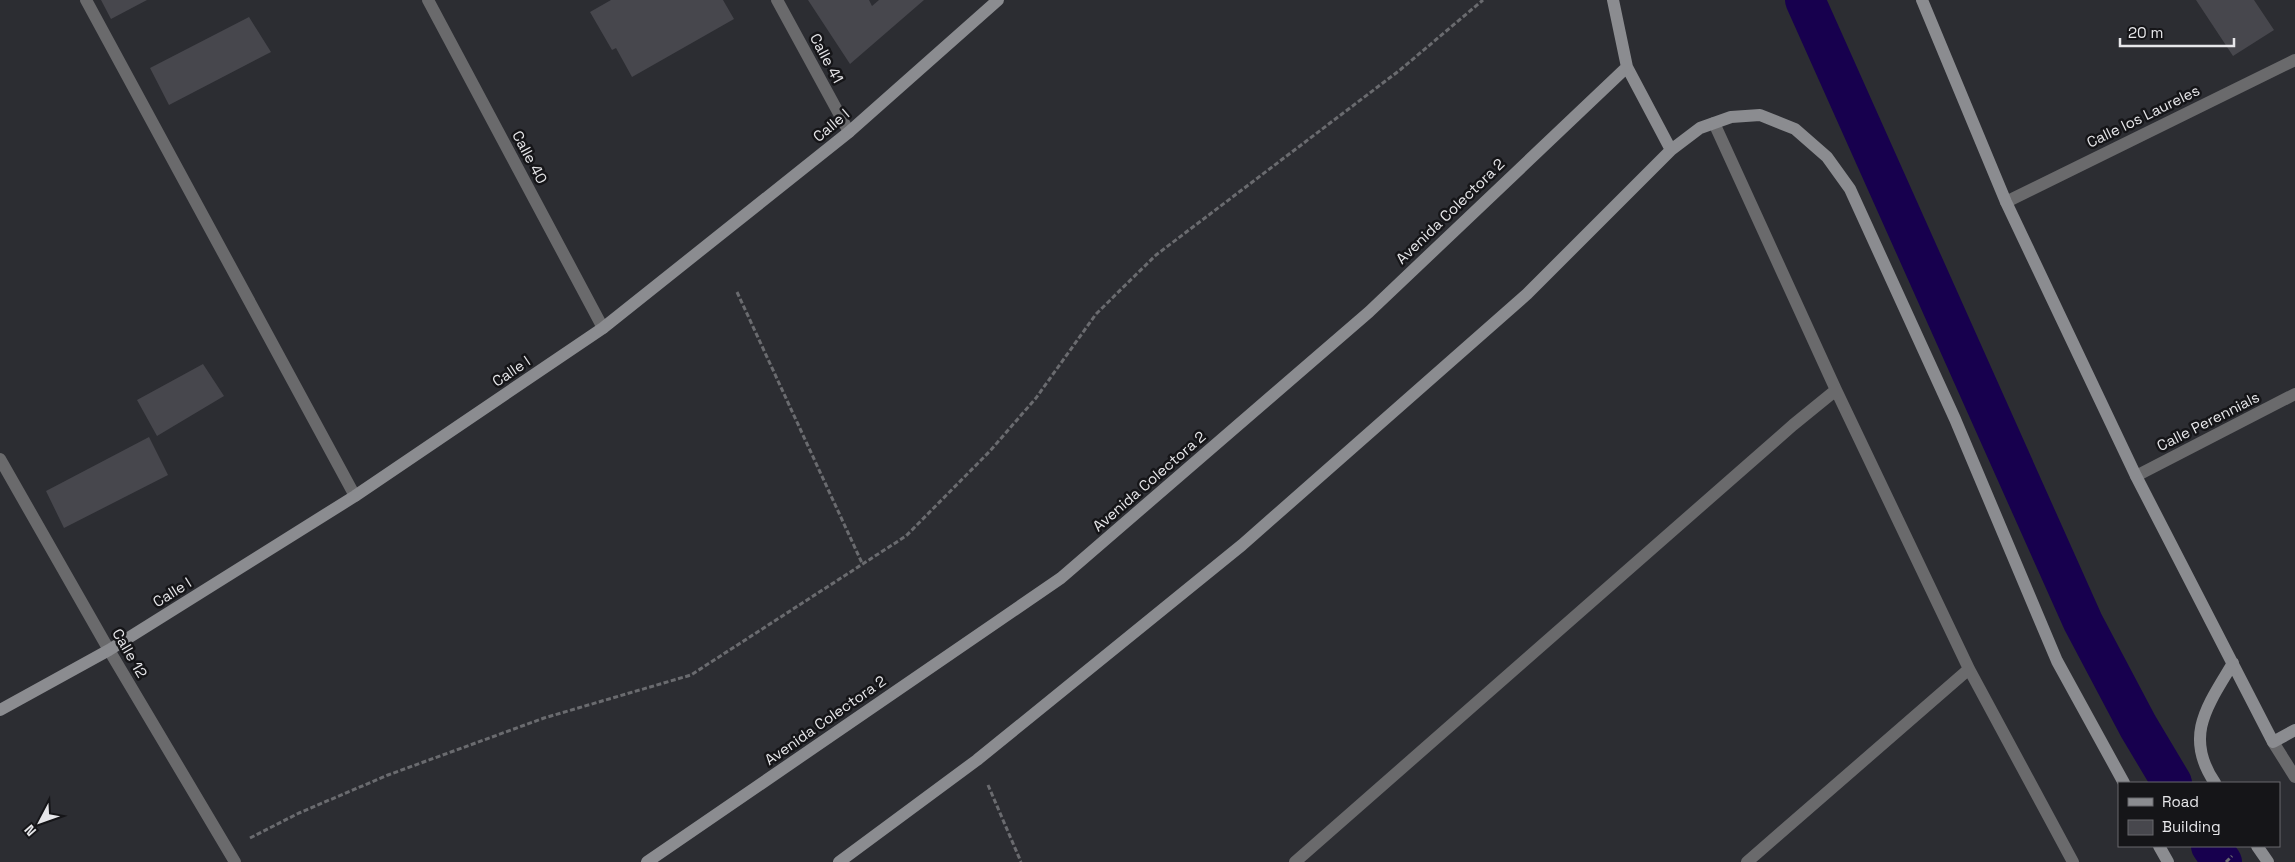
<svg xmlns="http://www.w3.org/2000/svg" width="2295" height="862" font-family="'Space Grotesk',sans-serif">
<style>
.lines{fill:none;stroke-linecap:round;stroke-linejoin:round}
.canal{stroke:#17004e;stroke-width:40}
.building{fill:#47474d}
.path{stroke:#6a6b6f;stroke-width:3;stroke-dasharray:5 2.5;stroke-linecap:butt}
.street{stroke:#6a6a6c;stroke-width:12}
.secondary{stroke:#8b8c90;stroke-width:12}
.labels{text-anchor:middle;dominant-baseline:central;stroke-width:5;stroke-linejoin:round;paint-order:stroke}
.street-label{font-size:15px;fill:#e7e7ea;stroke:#151518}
</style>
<rect width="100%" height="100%" fill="#2c2d32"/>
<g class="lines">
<path class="canal" d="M1805,0L2083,622L2138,726L2172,783
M2211,846L2222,862"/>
</g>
<path class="building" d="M101,0H147L111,19Z
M611,0H723L734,19L632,77L616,48L612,50L590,12Z
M808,0H869L872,6L879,0H924L850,64Z
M2196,0H2254L2274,30L2233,56Z
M249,17L271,52L169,105L150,68Z
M203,364L224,396L157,436L137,400Z
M149,437L168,475L64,528L46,491Z"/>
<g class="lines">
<path class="path" d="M737,292L862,563
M988,785L1021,862
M250,838L299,813L388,775L544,718L691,675L906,536L990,451L1036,398L1096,314L1156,255L1400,70L1483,0
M2226,862L2232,856"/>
<path class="street" d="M86,0L355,496
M428,0L603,328
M777,0L849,132
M1714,123L1836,390L1969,669L2073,862
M2006,202L2295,60
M0,459L109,650L235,862
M2136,476L2295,394
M2273,742L2295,777
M1295,862L1793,425L1836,390
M1747,862L1969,669"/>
<path class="secondary" d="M1613,0L1627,67L1671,150
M1922,0L2006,202L2136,476L2273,742L2295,730
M0,710L109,650L355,496L603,328L849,132L998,0
M2215,783C2183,736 2208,705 2233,663
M2159,846L2168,862
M2257,846L2268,862
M647,862L1061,578L1369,312L1627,67
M839,862L977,760L1242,545L1527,294L1671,150L1700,128L1731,117L1760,115L1795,129L1827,157L1850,189L1955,419L2057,661L2124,783"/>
</g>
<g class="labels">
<g class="street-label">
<text transform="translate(827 58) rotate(62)">Calle 41</text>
<text transform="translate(2143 116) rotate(-26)">Calle los Laureles</text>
<text transform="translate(831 125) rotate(-40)">Calle I</text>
<text transform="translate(530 157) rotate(62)">Calle 40</text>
<text transform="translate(1450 211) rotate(-44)">Avenida Colectora 2</text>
<text transform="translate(511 371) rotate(-34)">Calle I</text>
<text transform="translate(2208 421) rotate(-27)">Calle Perennials</text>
<text transform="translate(1149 481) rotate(-41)">Avenida Colectora 2</text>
<text transform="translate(172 592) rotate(-32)">Calle I</text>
<text transform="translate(130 653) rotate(60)">Calle 12</text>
<text transform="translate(825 720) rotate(-35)">Avenida Colectora 2</text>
</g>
</g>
<rect x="2118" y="782" width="162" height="65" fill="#151518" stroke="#69696c"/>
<rect x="2128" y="798" width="25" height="8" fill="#8b8c90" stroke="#69696c"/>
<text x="2162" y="807" font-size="15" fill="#e7e7ea">Road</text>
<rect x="2128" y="820" width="25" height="15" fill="#47474d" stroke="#69696c"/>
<text x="2162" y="832" font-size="15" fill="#e7e7ea">Building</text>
<g transform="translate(40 822) rotate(229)" stroke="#151518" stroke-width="4" paint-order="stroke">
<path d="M0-4L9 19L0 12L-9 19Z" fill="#e7e7ea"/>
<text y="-8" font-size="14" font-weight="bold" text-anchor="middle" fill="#e7e7ea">N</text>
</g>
<path d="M2120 38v8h114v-8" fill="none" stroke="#e7e7ea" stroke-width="2.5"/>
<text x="2128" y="38" font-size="15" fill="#e7e7ea" stroke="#151518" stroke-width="4" paint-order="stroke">20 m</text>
</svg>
